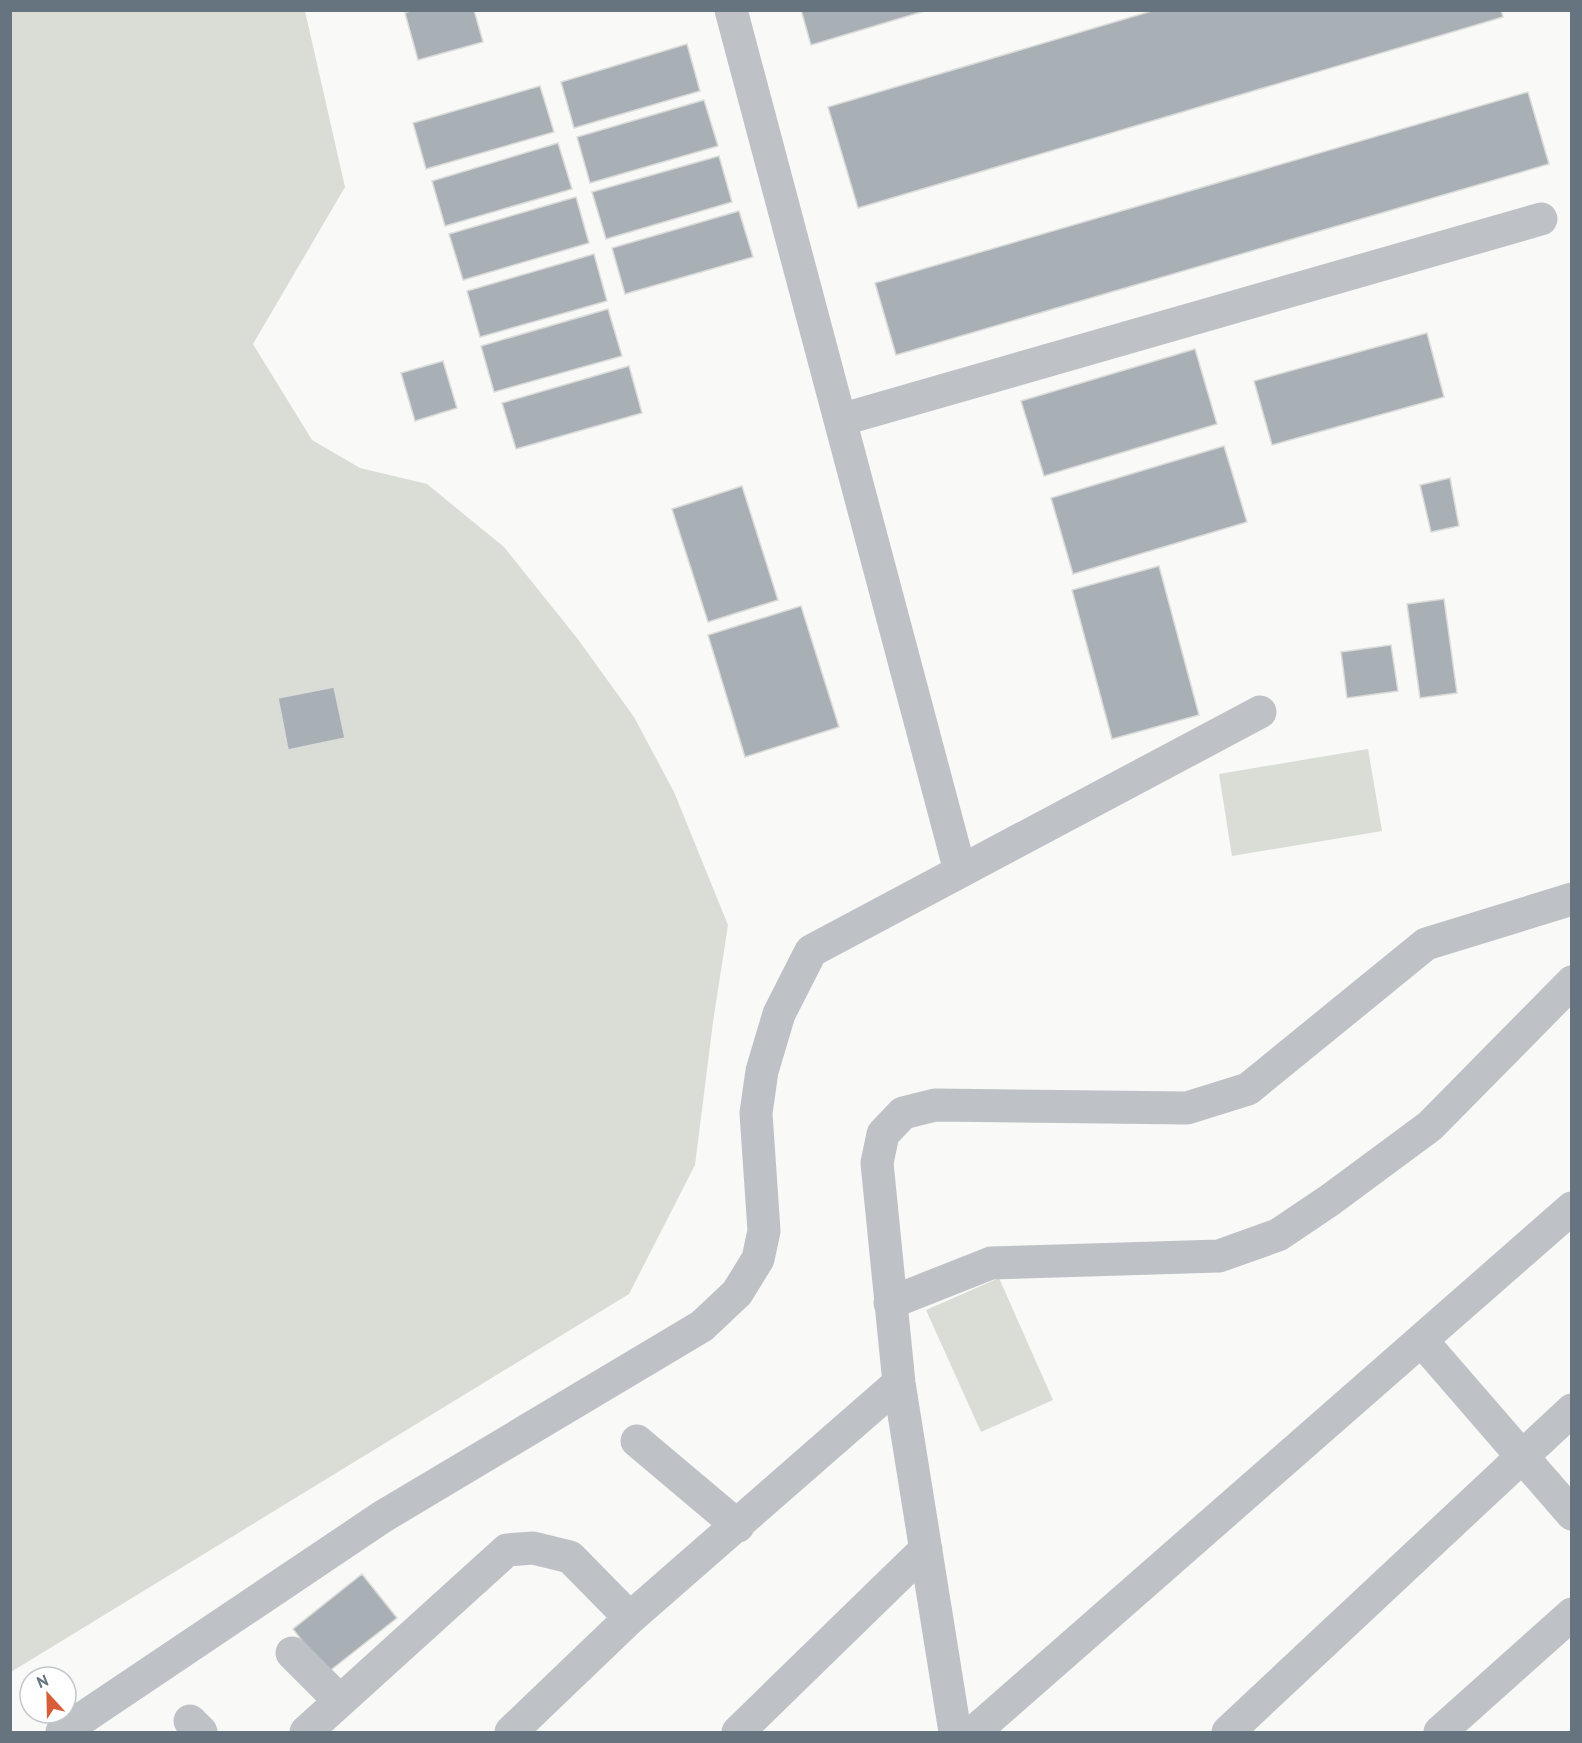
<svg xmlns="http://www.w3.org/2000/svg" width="1582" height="1743" font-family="'PT Sans',sans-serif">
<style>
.green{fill:#d9ddd6}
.building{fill:#a8b0b6;stroke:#dbdbd9;stroke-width:1.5}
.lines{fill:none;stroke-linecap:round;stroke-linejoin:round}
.minor{stroke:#bec2c6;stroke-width:33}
</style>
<rect width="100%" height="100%" fill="#f9f9f7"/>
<path class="green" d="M11,11H305L345,187L253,344L312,440L360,468L427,484L504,547L577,638L634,717L674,792L728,925L713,1022L695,1165L629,1294L11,1672Z
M1368,749L1382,831L1232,856L1219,774Z
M999,1278L1053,1400L981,1432L926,1310Z"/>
<path class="building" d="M412,10H474L483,42L418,60L405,13Z
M801,10H928L811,45Z
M1155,10H1501L1503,17L858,208L828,107Z
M687,44L700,91L574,128L561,82Z
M540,86L554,132L426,169L413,123Z
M1528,92L1549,164L896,355L875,283Z
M704,100L718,146L590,183L577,137Z
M558,143L572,189L445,226L432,181Z
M719,156L732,202L606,239L592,192Z
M576,197L589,243L463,280L449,234Z
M739,211L753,257L625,294L612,248Z
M594,254L607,301L480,337L467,291Z
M608,309L622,356L494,392L481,346Z
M1427,333L1444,397L1272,445L1254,381Z
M1195,349L1217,424L1044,476L1021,401Z
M443,361L457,408L415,421L401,373Z
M629,366L642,413L516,449L502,403Z
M1224,446L1247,522L1073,574L1051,498Z
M1450,478L1459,526L1431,532L1420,485Z
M742,486L778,600L708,622L672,509Z
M1159,566L1199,715L1112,739L1072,590Z
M1444,599L1457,693L1420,698L1407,604Z
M801,606L839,727L745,757L708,635Z
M1391,645L1398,691L1347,698L1341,652Z
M334,687L345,738L288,750L278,698Z
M362,1574L397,1618L327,1673L293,1629Z"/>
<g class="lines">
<path class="minor" d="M731,10L960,871
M840,420L1541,219
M890,1303L991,1263L1219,1256L1278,1235L1330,1200L1430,1126L1572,982
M1422,1341L1572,1514
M637,1441L738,1526
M292,1653L340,1701
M190,1721L201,1732
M62,1732L382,1517L702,1326L737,1293L758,1259L764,1231L756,1113L762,1071L779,1014L811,951L1260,712
M306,1732L507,1550L533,1548L570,1557L630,1618
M511,1732L630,1618L899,1383
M738,1732L926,1549
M955,1732L899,1383L877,1163L883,1134L903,1113L935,1105L1187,1108L1248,1089L1426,944L1572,899
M974,1732L1572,1208
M1228,1732L1572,1410
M1440,1732L1572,1614"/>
</g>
<rect width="1582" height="1743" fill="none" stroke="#667480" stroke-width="24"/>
<g transform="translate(48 1695) rotate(338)"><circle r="28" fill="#ffffff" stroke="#c2c7cc" stroke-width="1.5"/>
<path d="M0-4.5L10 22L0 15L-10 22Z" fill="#d85c37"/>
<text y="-9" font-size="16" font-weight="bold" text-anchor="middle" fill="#667480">N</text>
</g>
</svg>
